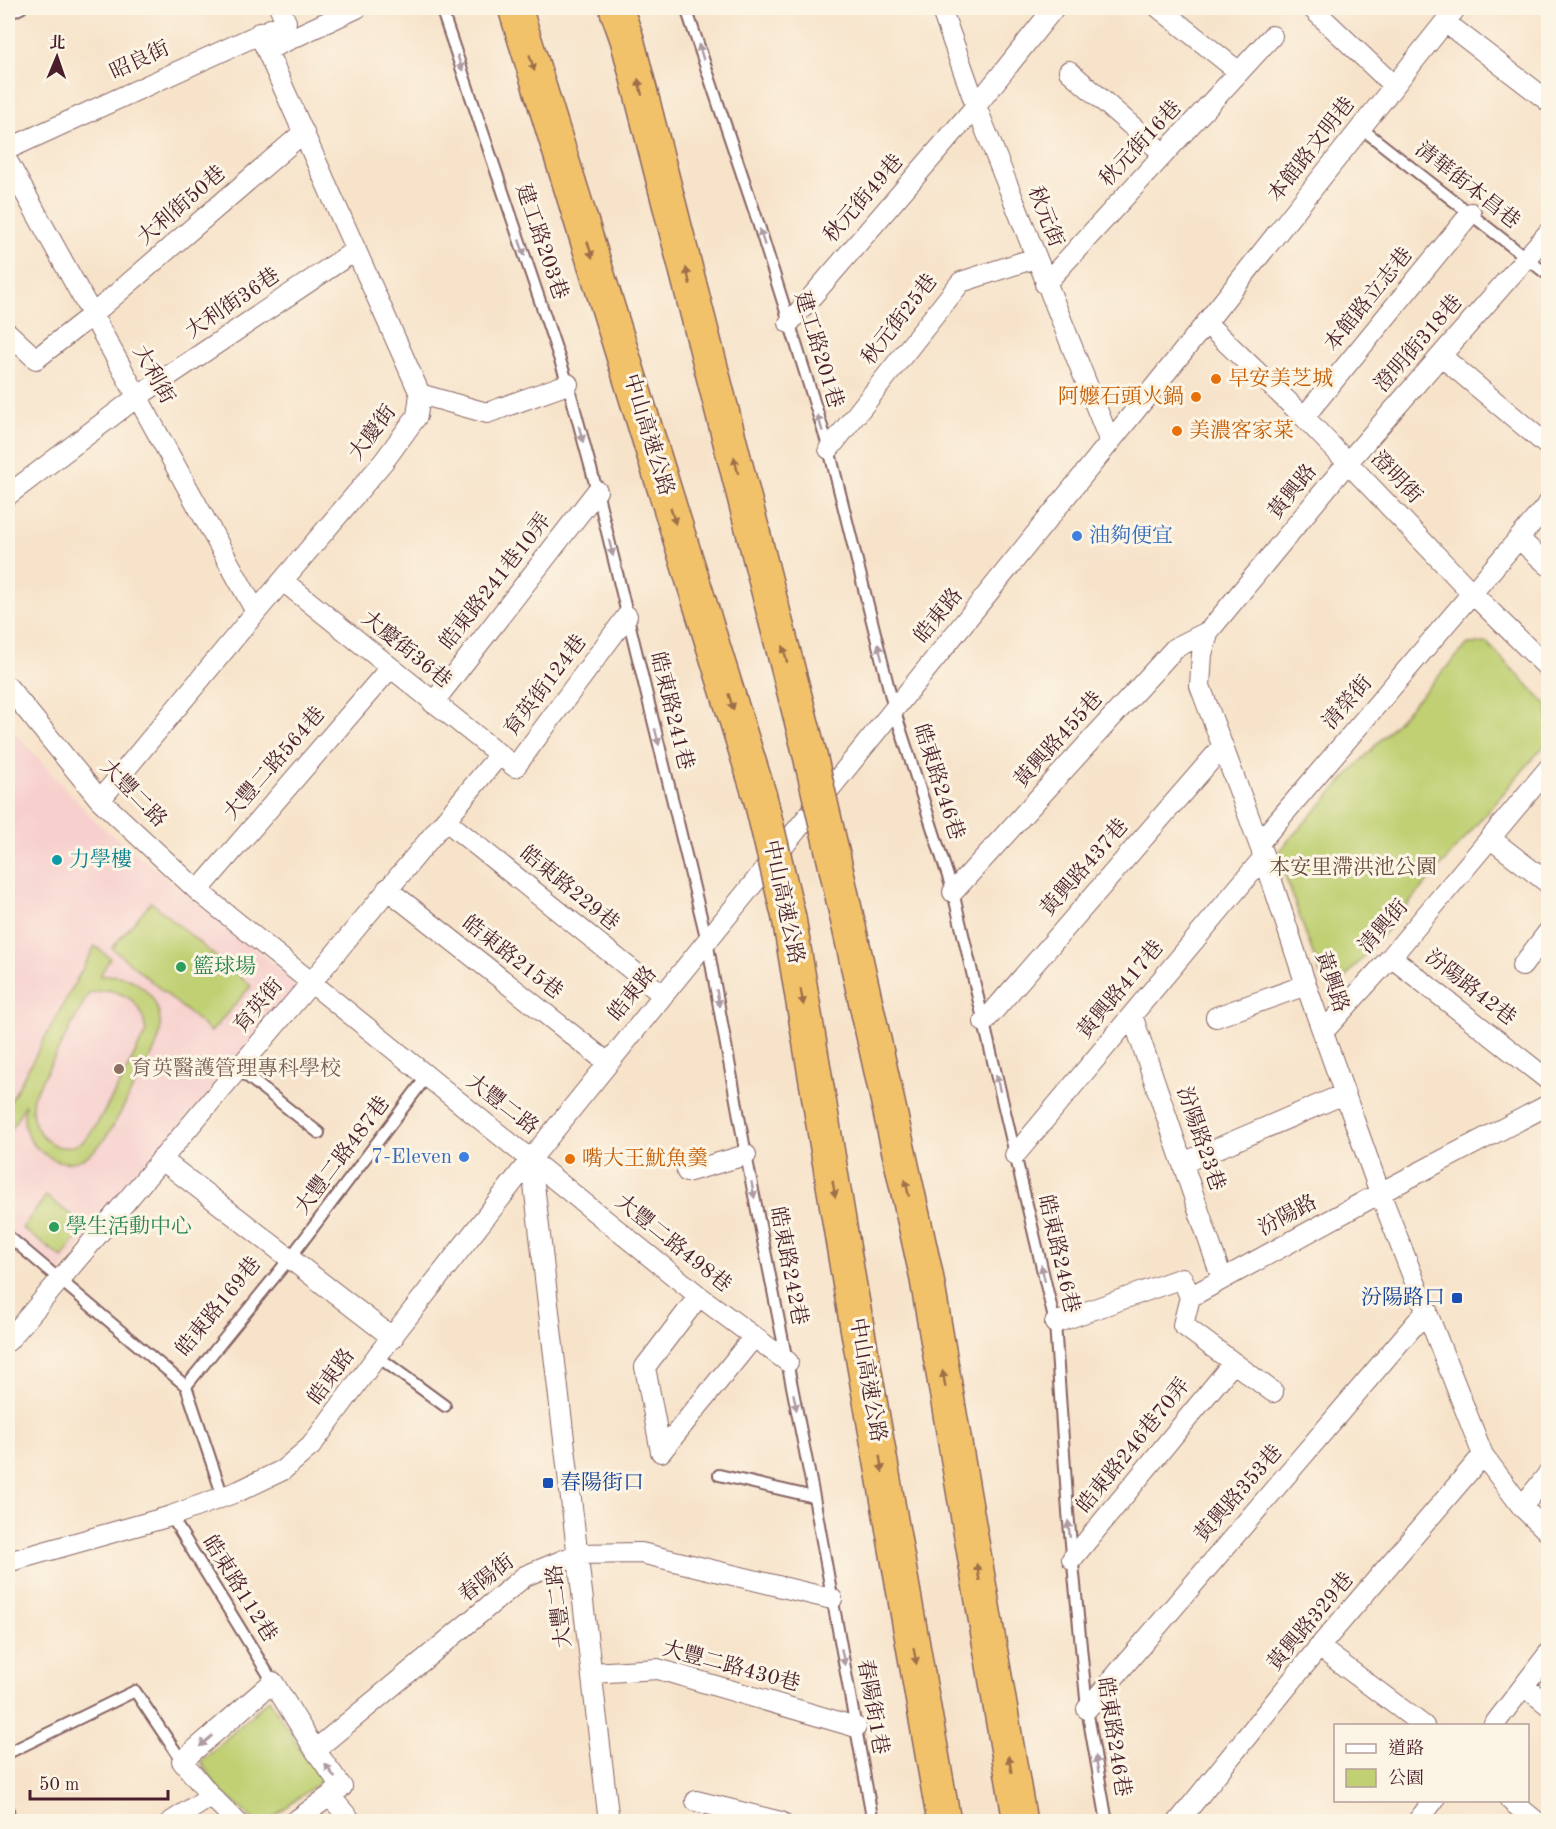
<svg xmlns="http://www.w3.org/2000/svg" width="1556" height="1829" font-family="'Old Standard TT','Noto Serif TC',serif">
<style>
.built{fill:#f7d0ce}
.green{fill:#c0d073;stroke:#85784f;stroke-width:1.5;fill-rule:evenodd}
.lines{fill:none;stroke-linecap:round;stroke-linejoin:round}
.lane-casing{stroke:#876463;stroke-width:14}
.street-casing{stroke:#876463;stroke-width:22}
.highway-casing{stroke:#876463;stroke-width:36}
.lane{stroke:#fff;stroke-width:10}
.street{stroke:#fff;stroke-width:20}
.highway{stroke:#f2c26a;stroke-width:33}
.highway-bridge-casing{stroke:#876463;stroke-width:36;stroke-linecap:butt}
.highway-bridge{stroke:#f2c26a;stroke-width:33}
.oneway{fill:#ae9aa0}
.oneway2{fill:#9e704a}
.food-dot{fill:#e8710a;stroke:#fcf5e5;stroke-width:2}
.shop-dot{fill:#3f7fe0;stroke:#fcf5e5;stroke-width:2}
.culture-dot{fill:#0f9aa8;stroke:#fcf5e5;stroke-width:2}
.leisure-dot{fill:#2e9e5b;stroke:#fcf5e5;stroke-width:2}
.education-dot{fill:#8d6e63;stroke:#fcf5e5;stroke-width:2}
.transit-dot{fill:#1a4fb4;stroke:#fcf5e5;stroke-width:2}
.labels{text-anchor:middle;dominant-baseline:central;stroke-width:6;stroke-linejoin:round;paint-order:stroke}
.street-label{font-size:21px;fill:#4a1f2b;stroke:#fcf5e5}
.food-label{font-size:21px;fill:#c56008;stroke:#fcf5e5;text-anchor:start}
.shop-label{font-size:21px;fill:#366cbe;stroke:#fcf5e5;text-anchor:start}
.culture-label{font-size:21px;fill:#0d838f;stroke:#fcf5e5;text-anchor:start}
.park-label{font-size:21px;fill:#684b3d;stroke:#fcf5e5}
.leisure-label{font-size:21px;fill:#27864d;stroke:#fcf5e5;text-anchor:start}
.education-label{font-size:21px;fill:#785e54;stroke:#fcf5e5;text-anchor:start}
.transit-label{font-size:21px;fill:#164399;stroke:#fcf5e5;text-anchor:end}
</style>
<rect width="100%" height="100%" fill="#fcf5e5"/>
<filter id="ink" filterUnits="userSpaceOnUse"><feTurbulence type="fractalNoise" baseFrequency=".0167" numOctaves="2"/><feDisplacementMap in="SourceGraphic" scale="12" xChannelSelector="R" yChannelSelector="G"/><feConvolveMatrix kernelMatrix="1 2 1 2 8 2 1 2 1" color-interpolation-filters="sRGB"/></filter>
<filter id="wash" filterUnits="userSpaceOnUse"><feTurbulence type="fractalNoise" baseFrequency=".008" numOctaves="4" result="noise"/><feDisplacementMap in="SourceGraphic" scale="24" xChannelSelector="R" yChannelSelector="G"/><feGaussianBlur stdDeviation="1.35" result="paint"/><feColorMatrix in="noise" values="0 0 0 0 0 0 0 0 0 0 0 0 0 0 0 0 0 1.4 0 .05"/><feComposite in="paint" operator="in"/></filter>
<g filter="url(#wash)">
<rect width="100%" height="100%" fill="#f7e3ca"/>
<path class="built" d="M8,725L96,822L301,986L58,1273L8,1232Z"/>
<path class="green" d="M1487,643L1548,706V741L1345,978L1322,979L1277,853L1468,644Z
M151,902L251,986L211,1032L112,948Z
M95,946L110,958L100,976C133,970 164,997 160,1032C158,1050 143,1069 134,1086C117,1118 90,1188 43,1153C25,1140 22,1125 25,1104L11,1130L8,1127V1106ZM108,990C134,996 142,1006 146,1032C135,1053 98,1130 83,1141C70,1150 57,1149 45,1139C33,1127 30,1113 33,1097L89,993Z
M46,1196L86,1226L62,1258L22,1228Z
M269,1699L304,1755L325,1778L268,1821H255L219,1790L201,1762Z"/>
</g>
<g filter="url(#ink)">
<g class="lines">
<g class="lane-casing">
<path id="lane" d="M441,8L568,384L597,491L707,941L746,1155L814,1497L873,1822
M686,8L755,213L829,449L894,709L953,892L1055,1323L1068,1512L1087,1709L1107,1822
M8,14L21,8
M1361,128L1548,275
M238,1069L319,1133
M8,1236L186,1386
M377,1356L445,1406
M186,1386L290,1258L427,1076
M186,1386L223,1497
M719,1475L814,1497
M171,1516L273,1682
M8,1753L135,1691L182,1761
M8,1809L9,1822"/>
</g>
<g class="street-casing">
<path id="street" d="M941,8L976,106L1110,442
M1159,8L1239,72
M1312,8L1394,86
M1445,22L1548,101
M267,50L357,8
M1069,71L1164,154
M8,149L286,22L280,8
M8,162L256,612
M1548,233L1348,462L1209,631L1202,654L1200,686L1264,857L1306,985L1380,1193L1483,1455L1522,1507L1548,1532
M1045,284L1272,36
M789,323L976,106L1054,8
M1206,323L1304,417L1473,594L1548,668
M8,333L36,359L92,315L304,132
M1441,356L1548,446
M420,394L487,413L568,384
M1304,417L1471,213
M829,449L961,282L1035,258
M8,495L137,397L356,250
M1519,539L1548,565
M283,581L515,767L627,616
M8,687L100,800L198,891L699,1296L788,1362
M433,703L597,491
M100,800L256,612L384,461L417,416L420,394L259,33
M445,820L663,995
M1491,839L1548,883
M1259,843L1548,504
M387,889L608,1063
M198,891L390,668
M953,892L1175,648L1209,631
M1391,957L1548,1080
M1522,966L1548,932
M1132,1015L1222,1279
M1216,1017L1306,985
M984,1022L1223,746
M1323,1032L1391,957L1548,769
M1015,1155L1264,857
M161,1159L393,1338
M531,1159L609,1822
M1183,1163L1344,1094
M687,1172L746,1155
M699,1296L645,1367L661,1452L753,1338
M1190,1297L1380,1193L1548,1105
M1190,1297L1183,1325L1273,1392
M1055,1323L1182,1278L1190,1297
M8,1341L310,984L499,755
M1522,1507L1548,1474
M1072,1559L1233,1363
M8,1562L171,1516L239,1491L283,1470L311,1446L377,1356L531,1159L1206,323L1456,8
M1319,1647L1424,1726
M592,1673L658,1669L856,1727
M1524,1686L1548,1705
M1087,1709L1427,1310
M1493,1726L1548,1654
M315,1750L525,1576L578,1554L641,1553L832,1599
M330,1796L352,1822
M1510,1800L1537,1822
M696,1801L781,1822
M171,1822L211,1796
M237,1822L211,1796L182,1761L273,1682L315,1750L342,1787L294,1822
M1178,1822L1319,1647L1483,1455
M1417,1822L1434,1800"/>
</g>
<g class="highway-casing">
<path id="highway" d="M515,8L760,797
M616,8L627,39L809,751
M833,855L926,1274L1020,1822
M789,918L849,1281L944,1822"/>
</g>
<use href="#lane" class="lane"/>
<use href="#street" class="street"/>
<use href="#highway" class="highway"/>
<g class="highway-bridge-casing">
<path id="highway-bridge" d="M809,751L833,855
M760,797L789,918"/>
</g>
<use href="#highway-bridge" class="highway-bridge"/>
</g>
<defs><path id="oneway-solid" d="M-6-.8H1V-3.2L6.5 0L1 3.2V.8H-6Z" transform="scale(1.5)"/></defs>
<g class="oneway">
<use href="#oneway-solid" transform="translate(701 52) rotate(-108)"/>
<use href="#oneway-solid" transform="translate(460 63) rotate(71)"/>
<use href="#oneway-solid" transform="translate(762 237) rotate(-107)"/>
<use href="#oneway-solid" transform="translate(522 248) rotate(71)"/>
<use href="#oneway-solid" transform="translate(820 423) rotate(-107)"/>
<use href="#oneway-solid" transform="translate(581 434) rotate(75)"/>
<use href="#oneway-solid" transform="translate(611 548) rotate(76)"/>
<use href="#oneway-solid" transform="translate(880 652) rotate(-104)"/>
<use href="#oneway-solid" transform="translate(657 737) rotate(76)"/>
<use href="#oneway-solid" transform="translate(718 998) rotate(80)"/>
<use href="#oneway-solid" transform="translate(998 1083) rotate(-103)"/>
<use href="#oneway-solid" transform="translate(753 1190) rotate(79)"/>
<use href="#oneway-solid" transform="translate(1043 1273) rotate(-103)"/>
<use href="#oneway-solid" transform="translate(795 1402) rotate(79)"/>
<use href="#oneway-solid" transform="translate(1069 1529) rotate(-96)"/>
<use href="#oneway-solid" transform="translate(843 1657) rotate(79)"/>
<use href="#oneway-solid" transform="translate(206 1741) rotate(139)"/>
<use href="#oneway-solid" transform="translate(1097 1764) rotate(-100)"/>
<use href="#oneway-solid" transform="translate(330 1771) rotate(-126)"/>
</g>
<g class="oneway2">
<use href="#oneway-solid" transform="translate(532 63) rotate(73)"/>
<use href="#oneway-solid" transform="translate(640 87) rotate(-104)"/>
<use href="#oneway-solid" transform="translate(590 250) rotate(73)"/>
<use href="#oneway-solid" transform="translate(688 276) rotate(-104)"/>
<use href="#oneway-solid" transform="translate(736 465) rotate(-104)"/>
<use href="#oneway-solid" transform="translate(673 516) rotate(73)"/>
<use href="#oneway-solid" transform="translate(785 654) rotate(-104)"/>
<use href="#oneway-solid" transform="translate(731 702) rotate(73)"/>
<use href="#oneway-solid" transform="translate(802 997) rotate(80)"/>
<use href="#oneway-solid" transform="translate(907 1188) rotate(-103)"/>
<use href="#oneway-solid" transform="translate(834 1189) rotate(80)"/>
<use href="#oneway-solid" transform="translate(944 1379) rotate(-100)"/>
<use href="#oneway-solid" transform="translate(881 1464) rotate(80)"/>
<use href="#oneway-solid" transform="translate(978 1572) rotate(-100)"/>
<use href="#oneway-solid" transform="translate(915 1656) rotate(80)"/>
<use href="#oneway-solid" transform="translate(1010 1764) rotate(-100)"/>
</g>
</g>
<g class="food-dot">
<circle cx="1216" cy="379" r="6"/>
<circle cx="1196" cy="397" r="6"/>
<circle cx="1177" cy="431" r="6"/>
<circle cx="570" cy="1159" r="6"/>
</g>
<g class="shop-dot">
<circle cx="1077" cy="536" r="6"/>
<circle cx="464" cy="1157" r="6"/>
</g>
<circle class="culture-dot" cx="57" cy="860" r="6"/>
<g class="leisure-dot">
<circle cx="181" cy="967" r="6"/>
<circle cx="54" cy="1227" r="6"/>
</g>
<circle class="education-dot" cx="119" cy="1069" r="6"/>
<g class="transit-dot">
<rect x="1451" y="1292" width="12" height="12" rx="3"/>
<rect x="542" y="1477" width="12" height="12" rx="3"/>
</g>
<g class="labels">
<g class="street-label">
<text transform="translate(140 61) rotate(-25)">昭良街</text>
<text transform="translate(1141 144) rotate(-47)">秋元街16巷</text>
<text transform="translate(1312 150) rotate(-52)">本館路文明巷</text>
<text transform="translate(1467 186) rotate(38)">清華街本昌巷</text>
<text transform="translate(864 199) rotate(-49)">秋元街49巷</text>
<text transform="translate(182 206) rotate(-41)">大利街50巷</text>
<text transform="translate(1045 217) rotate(69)">秋元街</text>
<text transform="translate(541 242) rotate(71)">建工路203巷</text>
<text transform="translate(1369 300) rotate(-51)">本館路立志巷</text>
<text transform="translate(233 304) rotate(-34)">大利街36巷</text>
<text transform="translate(900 320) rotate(-52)">秋元街25巷</text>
<text transform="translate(1419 344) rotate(-49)">澄明街318巷</text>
<text transform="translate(818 350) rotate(73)">建工路201巷</text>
<text transform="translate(153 375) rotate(61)">大利街</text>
<text transform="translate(373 433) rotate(-53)">大慶街</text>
<text transform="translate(648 435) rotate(73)">中山高速公路</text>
<text transform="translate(1396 478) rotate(46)">澄明街</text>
<text transform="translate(1293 492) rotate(-51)">黃興路</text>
<text transform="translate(496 582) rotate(-52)">皓東路241巷10弄</text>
<text transform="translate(939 616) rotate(-51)">皓東路</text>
<text transform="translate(406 650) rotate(39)">大慶街36巷</text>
<text transform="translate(546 686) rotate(-53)">育英街124巷</text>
<text transform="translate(1348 703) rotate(-49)">清榮街</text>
<text transform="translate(671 711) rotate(76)">皓東路241巷</text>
<text transform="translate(1059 740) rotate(-48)">黃興路455巷</text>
<text transform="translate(275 764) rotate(-49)">大豐二路564巷</text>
<text transform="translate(938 782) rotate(72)">皓東路246巷</text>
<text transform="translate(133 794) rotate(46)">大豐二路</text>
<text transform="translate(1085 868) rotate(-49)">黃興路437巷</text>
<text transform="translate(569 889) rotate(39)">皓東路229巷</text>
<text transform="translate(783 902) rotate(78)">中山高速公路</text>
<text transform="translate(1384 927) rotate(-49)">清興街</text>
<text transform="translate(512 958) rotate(38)">皓東路215巷</text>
<text transform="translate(1331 982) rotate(71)">黃興路</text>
<text transform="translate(1470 988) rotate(38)">汾陽路42巷</text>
<text transform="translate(1121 990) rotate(-50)">黃興路417巷</text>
<text transform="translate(633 994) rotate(-51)">皓東路</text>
<text transform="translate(259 1006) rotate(-50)">育英街</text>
<text transform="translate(502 1105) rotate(38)">大豐二路</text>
<text transform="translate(1200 1139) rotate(71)">汾陽路23巷</text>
<text transform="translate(343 1156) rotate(-53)">大豐二路487巷</text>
<text transform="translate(1288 1216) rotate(-28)">汾陽路</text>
<text transform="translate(673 1244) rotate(39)">大豐二路498巷</text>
<text transform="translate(1058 1254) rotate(77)">皓東路246巷</text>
<text transform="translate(788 1266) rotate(79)">皓東路242巷</text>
<text transform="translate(219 1307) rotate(-51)">皓東路169巷</text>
<text transform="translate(332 1377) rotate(-54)">皓東路</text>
<text transform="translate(867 1380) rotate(80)">中山高速公路</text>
<text transform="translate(1134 1446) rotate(-51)">皓東路246巷70弄</text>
<text transform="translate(1239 1494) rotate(-49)">黃興路353巷</text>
<text transform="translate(487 1579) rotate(-38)">春陽街</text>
<text transform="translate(239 1589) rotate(58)">皓東路112巷</text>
<text transform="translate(560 1606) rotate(-97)">大豐二路</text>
<text transform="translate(1311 1622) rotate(-50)">黃興路329巷</text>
<text transform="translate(731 1667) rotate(15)">大豐二路430巷</text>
<text transform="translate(872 1707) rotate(80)">春陽街1巷</text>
<text transform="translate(1113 1737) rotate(81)">皓東路246巷</text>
</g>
<g class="food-label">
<text x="1228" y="379">早安美芝城</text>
<text x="1184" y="397" text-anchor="end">阿嬤石頭火鍋</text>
<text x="1189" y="431">美濃客家菜</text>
<text x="582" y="1159">嘴大王魷魚羹</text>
</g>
<g class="shop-label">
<text x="1089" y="536">油夠便宜</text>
<text x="452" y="1157" text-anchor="end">7-Eleven</text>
</g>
<g class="culture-label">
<text x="69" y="860">力學樓</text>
</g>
<g class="park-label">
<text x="1353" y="868">本安里滯洪池公園</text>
</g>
<g class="leisure-label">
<text x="193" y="967">籃球場</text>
<text x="66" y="1227">學生活動中心</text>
</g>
<g class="education-label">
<text x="131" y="1069">育英醫護管理專科學校</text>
</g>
<g class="transit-label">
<text x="1445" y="1298">汾陽路口</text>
<text x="560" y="1483" text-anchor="start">春陽街口</text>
</g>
</g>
<rect width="1556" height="1829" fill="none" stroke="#fcf5e5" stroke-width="30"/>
<rect x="1334" y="1724" width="195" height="78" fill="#fcf5e5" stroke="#b59f9b" stroke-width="1.5"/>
<rect x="1346" y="1744" width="30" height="9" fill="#ffffff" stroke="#b59f9b" stroke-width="1.5"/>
<text x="1388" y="1754" font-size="18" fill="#4a1f2b">道路</text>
<rect x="1346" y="1769" width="30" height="18" fill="#c0d073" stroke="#b59f9b" stroke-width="1.5"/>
<text x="1388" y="1784" font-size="18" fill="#4a1f2b">公園</text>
<g transform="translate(57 57) rotate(2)" stroke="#fcf5e5" stroke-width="4.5" paint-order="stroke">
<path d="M0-4.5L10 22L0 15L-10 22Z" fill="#4a1f2b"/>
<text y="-9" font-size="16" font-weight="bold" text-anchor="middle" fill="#4a1f2b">北</text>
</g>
<path d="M30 1790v9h138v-9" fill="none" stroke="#4a1f2b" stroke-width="3"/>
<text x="39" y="1790" font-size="18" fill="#4a1f2b" stroke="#fcf5e5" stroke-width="4.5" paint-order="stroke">50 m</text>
</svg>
